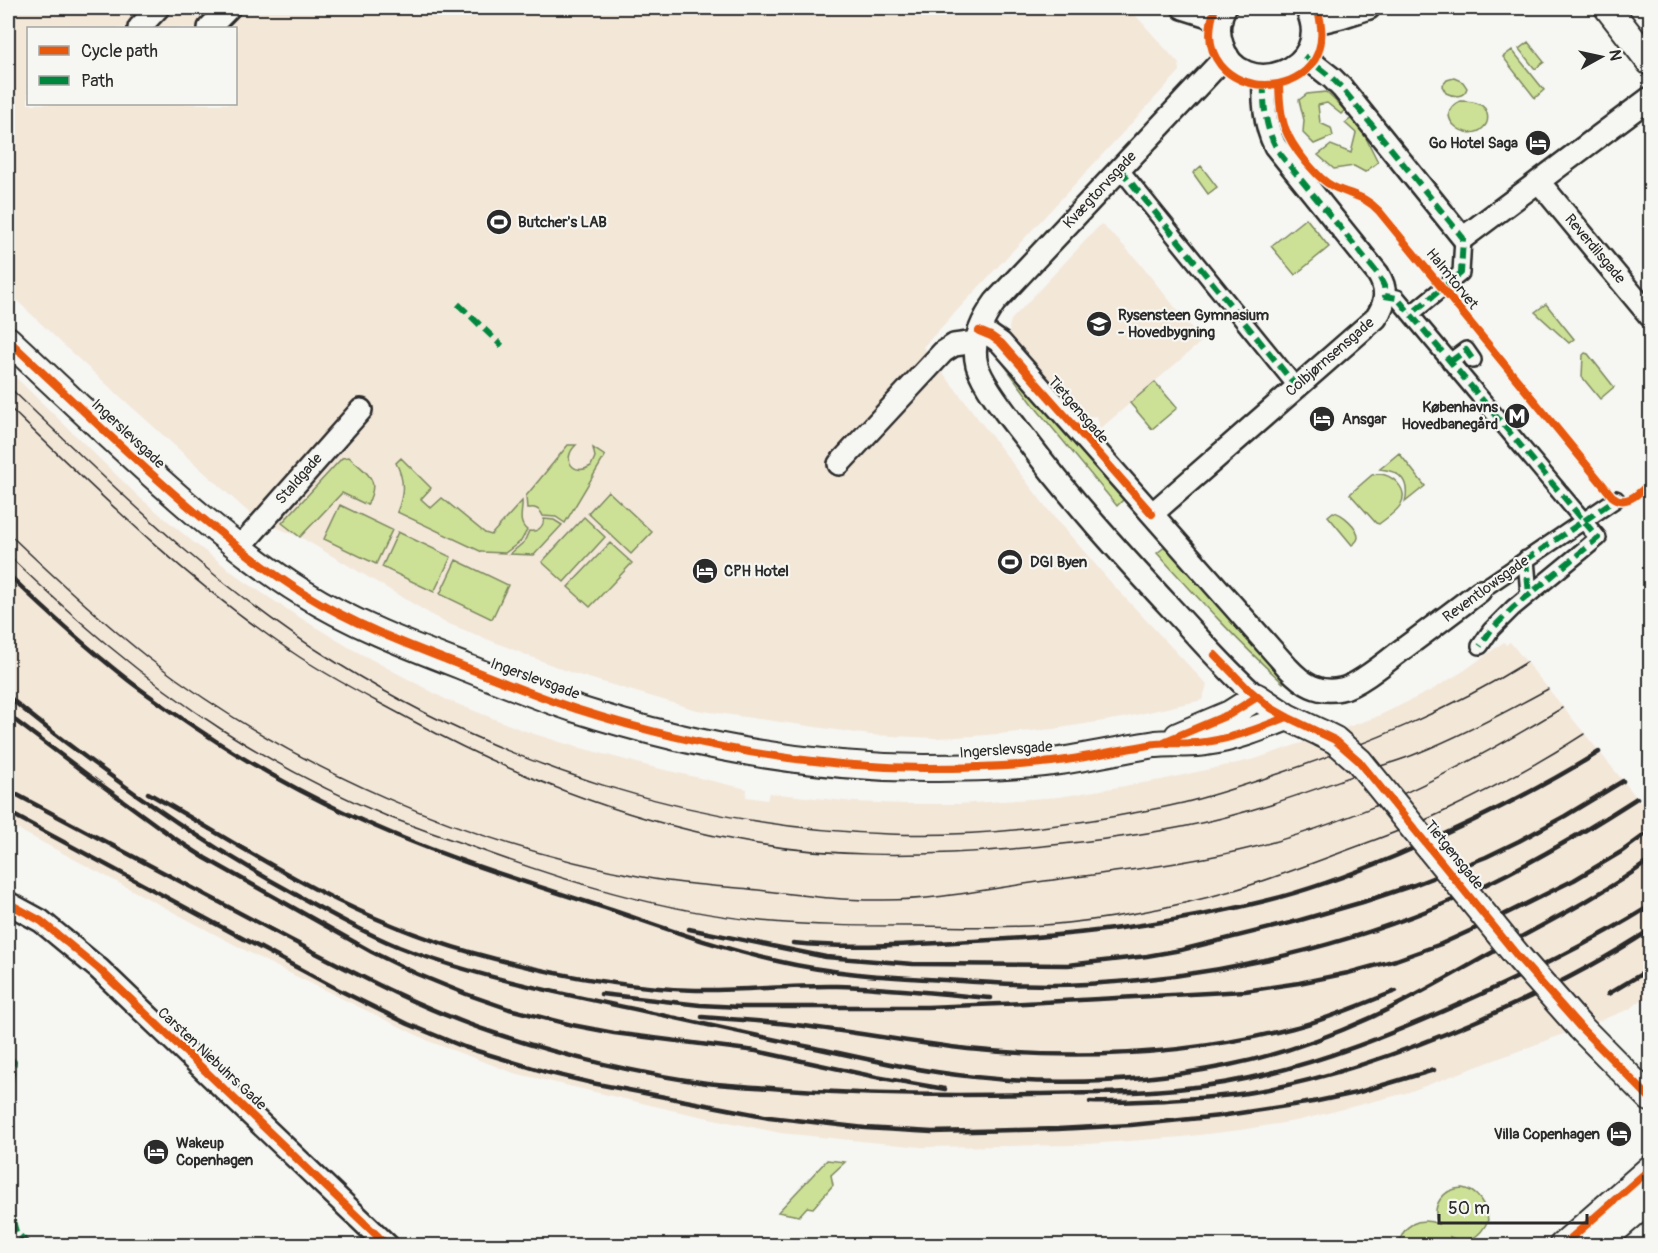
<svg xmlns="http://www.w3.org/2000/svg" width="1658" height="1253" font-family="Pangolin,sans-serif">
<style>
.built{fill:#f3e7d8;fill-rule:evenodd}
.green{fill:#cce196;stroke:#7c8660;stroke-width:1.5}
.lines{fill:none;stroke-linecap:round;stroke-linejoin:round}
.pedestrian-casing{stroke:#2b2b2b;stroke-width:20}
.minor-casing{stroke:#2b2b2b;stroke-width:26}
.tertiary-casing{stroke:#2b2b2b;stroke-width:30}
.pedestrian{stroke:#f6f6f2;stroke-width:15}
.minor{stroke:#f6f6f2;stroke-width:21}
.tertiary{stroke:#f6f6f2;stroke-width:26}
.tram{stroke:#2b2b2b;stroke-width:1.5}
.rail{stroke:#2b2b2b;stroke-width:4.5}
.tertiary-bridge-casing{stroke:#2b2b2b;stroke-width:30;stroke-linecap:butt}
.tertiary-bridge{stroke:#f6f6f2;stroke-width:26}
.quiet{stroke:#00873e;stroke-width:6;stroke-dasharray:12 6;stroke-linecap:butt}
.cycleway-casing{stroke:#f6f6f2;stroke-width:11}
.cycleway{stroke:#e8590c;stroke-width:8}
.labels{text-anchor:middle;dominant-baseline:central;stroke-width:4.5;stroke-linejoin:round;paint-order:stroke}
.poi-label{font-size:15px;font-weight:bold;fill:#2b2b2b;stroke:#f6f6f2;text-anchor:start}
.street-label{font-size:15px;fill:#2b2b2b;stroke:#f6f6f2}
</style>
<rect width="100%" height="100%" fill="#f6f6f2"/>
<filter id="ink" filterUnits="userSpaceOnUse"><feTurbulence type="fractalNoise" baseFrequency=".0167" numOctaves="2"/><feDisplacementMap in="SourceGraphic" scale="12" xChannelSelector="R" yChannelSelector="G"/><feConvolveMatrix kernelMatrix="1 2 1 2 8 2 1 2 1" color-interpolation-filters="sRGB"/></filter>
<g filter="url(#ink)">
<path class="built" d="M8,8H1129L1179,64L1180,71L923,347L1049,511L1114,586L1207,685L1202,700L1122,718L1053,729L974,736L936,738L871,735L697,710L572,673L444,622L302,538L256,519L72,353L8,292ZM28,28H236V104H28Z
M1101,224L1118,240L1137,260L1202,341L1100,429L1097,416L1083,417L1011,337L1009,328L1011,320Z
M8,370L139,497L193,542L244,581L294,614L350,648L447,700L522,730L566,744L652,767L747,789L746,797L767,800L769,793L853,802L904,804H959L1059,797L1161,780L1255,759L1374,718L1430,691L1465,670L1504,642L1506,645L1510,642L1650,814V993L1630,1009L1406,1093L1300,1120L1240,1130L1182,1137L1075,1145L921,1147L781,1133L676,1111L514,1073L431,1042L267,962L8,824Z"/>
<path class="green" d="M1528,42L1544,62L1535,69L1519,49Z
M1512,50L1544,90L1535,98L1503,57Z
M1454,78L1463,82L1467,88C1464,98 1454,97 1446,93L1442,86L1447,80Z
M1326,92L1345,110L1341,114L1327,103L1318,105L1320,123L1331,128L1333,136L1314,144L1303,133L1304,120L1299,100L1307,94Z
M1460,101C1466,101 1473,101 1479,104C1488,108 1491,121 1483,128C1467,144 1431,115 1460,101Z
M1352,118L1361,128L1378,162L1365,172L1354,166L1334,169L1318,155L1331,145L1351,153L1356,133L1345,123Z
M1201,166L1217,187L1208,194L1193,173Z
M1306,218L1329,247L1295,275L1271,246Z
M1546,304L1574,339L1569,343L1535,312Z
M1585,353L1588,354L1614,387L1600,399L1582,377L1583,355Z
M1005,360L1124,498L1123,500L1117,506L1035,407L1002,362Z
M1155,382L1177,408L1152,429L1130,403Z
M568,445H576C561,459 573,477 591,466L595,457L593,448L605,456L565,523L556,517L543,516C540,509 534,506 527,509L526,496Z
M1399,453L1425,486L1405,502C1410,482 1401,471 1380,469Z
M349,457C368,475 381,478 367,505L342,493L300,537L282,523L342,458Z
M401,458L431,488L421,499L431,508L442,498L485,533L491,535L522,501C523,512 517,522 527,530L521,541L505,553L482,552L397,512C404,495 405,480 396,463Z
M1378,474C1392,474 1409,489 1401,504C1397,512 1385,519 1379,524L1376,523L1350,494L1372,475Z
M608,491L652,532L631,554L588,513Z
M340,505L392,530L376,564L324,539Z
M1333,512C1342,513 1358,527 1358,537C1358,541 1355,543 1352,545L1328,516Z
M584,517L605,537L564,582L542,562Z
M544,519L554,520L562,525L534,555L510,554L524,542L529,531C538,532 543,527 544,519Z
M398,532L451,557L434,592L382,567Z
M610,543L632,563L590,607L568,587Z
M1166,546L1221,607L1222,611L1284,680L1283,683C1239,643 1198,598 1157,553Z
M456,560L508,585L492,619L440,594Z
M827,1160L845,1162L831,1175L833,1185L813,1208L807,1207L799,1216L778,1212Z
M1462,1188C1478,1190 1486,1206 1488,1220C1481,1237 1466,1246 1450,1237L1452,1245H1399C1402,1225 1419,1216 1438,1224C1431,1205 1443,1189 1462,1188Z"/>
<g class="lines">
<g class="pedestrian-casing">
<path id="pedestrian" d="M1120,169L1296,386
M1385,296L1397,298L1598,538L1513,608L1491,630L1480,646
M1411,314L1461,273L1463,238
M1450,362L1466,350L1473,360
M1526,559L1529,595
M1480,591L1616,499"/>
</g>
<g class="minor-casing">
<path id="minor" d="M1183,8L1221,20
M1225,8C1219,19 1218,32 1222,44C1239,104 1338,70 1306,8
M1312,24L1341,17L1369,8
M139,28L158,8
M209,28L229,8
M1227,55L995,302C982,320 971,342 977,365C983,386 1011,420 1025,438C1070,498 1120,553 1171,608C1199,638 1226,670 1257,697
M1304,56L1332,78L1342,88L1463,238L1650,98
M1539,182L1650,316
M979,331L991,336L1001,343L1288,668C1303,684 1318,694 1341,689C1357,686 1385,663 1399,652C1426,632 1453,612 1480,591
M839,464L943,352L954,345L976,342
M1152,514L1376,318C1386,304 1388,290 1378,274L1275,146C1264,124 1263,100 1264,76
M239,548L361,410
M8,903L41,921L99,969L388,1246"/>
</g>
<g class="tertiary-casing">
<path id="tertiary" d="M1608,8L1650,62
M8,340C71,399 134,461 201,517C234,544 266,570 303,593C354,625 413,647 470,669C505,683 540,697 576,709C688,745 807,767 924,768C966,768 1010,767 1052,762C1087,758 1121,749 1156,744C1173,742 1189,745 1206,742C1234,738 1260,728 1287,717
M1178,736L1230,714L1257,697L1287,717L1321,733
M1581,1028L1650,1098
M1562,1246L1650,1169
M1596,1246L1650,1199"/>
</g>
<use href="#pedestrian" class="pedestrian"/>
<use href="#minor" class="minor"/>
<use href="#tertiary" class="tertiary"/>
<path class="tram" d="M8,386C112,485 214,587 337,663C502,766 695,828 889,834C966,837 1042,829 1117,816C1139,812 1161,808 1183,803C1216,795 1248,784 1281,773C1367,744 1450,710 1527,662
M8,406C98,493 188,582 292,652C330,678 371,698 411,720C508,773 621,818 730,839C823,858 918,857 1012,849C1068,844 1125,838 1182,827C1246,815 1308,792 1369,770C1386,764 1402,760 1418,753C1463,735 1506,712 1548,689
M8,533C53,576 98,618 147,657C292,769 468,845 648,878C681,884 715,886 749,889C794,894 839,901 884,900C941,900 997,887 1053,880C1114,872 1177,865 1238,851C1353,825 1462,769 1562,708
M8,555C76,620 142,678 221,729C274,763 331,793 389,817C415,827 443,837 470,846C564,881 661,911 761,921C813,926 864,926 916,926C959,927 1002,928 1045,925C1108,920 1171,908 1231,891C1267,881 1302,867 1337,854C1374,840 1413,827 1449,809C1495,787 1541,762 1584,734"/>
<path class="rail" d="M8,574C46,611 86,647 128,680C142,691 157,701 171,711C227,750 286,786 348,814C426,851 508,877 590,903C652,923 713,947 777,961C832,974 889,977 945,980C992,983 1040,987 1087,984C1205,978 1325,952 1434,908C1505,879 1572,840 1637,798
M8,696C35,720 64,741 92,762C157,811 224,855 295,894C329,913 363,932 399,947C486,981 585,998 676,1018C726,1029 776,1040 825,1050C875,1061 925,1072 975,1077C1058,1086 1144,1082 1225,1066C1275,1056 1324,1039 1370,1018C1416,997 1460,970 1504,946C1554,919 1605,893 1650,860
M8,715L85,773L174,838L205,858L372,952L417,974L466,994L509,1009L572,1025L614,1033L756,1051L876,1077L945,1089
M8,790C101,839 193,889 287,938C354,973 421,1009 494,1033C563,1056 634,1073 707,1083C733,1086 759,1087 785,1089C867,1095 949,1096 1031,1094C1104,1093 1177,1094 1249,1078C1324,1062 1394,1033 1464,1002C1528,973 1591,943 1650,906
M148,793C205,825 259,860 317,890C366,916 420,938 473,953C545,973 621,988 696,990C743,991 790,985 837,986C888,987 939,994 991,998
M8,812L337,989L408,1024L464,1047L546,1072L592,1083L769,1117L865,1128L932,1132L1058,1129L1131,1125L1220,1116L1313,1102L1356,1093L1434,1070
M689,929L826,957L913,964L1068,965L1147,956L1181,950L1290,923L1363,902L1414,885L1486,857L1519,841L1565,816L1623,781
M793,943C853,949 914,944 974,941C1072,936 1170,925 1265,901C1311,890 1355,873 1398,855C1467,825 1535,792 1599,752
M601,994L700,1005L740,1007H927L1025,1003L1245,991L1299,983L1348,973L1396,960L1441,944L1487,923L1574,880L1621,852L1650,831
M1608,994L1650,969
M702,1017C731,1019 759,1021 788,1024C848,1031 908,1042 968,1049C1076,1060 1188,1055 1293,1028C1329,1019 1362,1004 1396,991
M1090,1102C1116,1103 1142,1101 1167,1100C1198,1098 1228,1097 1258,1091C1332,1078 1404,1052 1474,1022C1535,996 1595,966 1650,930"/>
<g class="tertiary-bridge-casing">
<path id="tertiary-bridge" d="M1321,733L1335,740L1359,761L1520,959L1581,1028"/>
</g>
<use href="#tertiary-bridge" class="tertiary-bridge"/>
<path class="quiet" d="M1304,56L1332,78L1342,88L1463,238L1461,273L1411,314
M1264,82C1263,108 1266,132 1280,154L1378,274L1384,286L1385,296L1397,298L1598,538L1513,608L1491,630L1480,646
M1120,169L1296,386
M458,304L502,346
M1450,362L1466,350L1473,360
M1526,559L1529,595
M1480,591L1616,499
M8,1056L14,1062L8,1098
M8,1203L16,1232L30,1246"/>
<g class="cycleway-casing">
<path id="cycleway" d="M1215,8C1180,109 1350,112 1317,8
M1279,84C1280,120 1283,134 1306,162C1315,172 1322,181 1334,187C1353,196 1364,195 1379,211L1612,496C1626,508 1639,493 1650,483
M979,331L991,336L1001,343L1152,514
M8,340C71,399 134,461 201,517C234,544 266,570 303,593C354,625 413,647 470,669C505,683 540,697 576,709C688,745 807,767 924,768C966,768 1010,767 1052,762C1087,758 1121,749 1156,744C1173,742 1189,745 1206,742C1234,738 1260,728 1287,717
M1215,655L1247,688L1271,708L1287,717L1335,740L1359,761L1520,959L1581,1028L1650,1098
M1166,741L1230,714L1257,697
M8,903L41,921L99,969L388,1246
M1562,1246L1650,1169"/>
</g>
<use href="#cycleway" class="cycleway"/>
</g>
</g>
<defs>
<g id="hotel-disc" transform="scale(1.35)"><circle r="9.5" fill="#2b2b2b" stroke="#f6f6f2"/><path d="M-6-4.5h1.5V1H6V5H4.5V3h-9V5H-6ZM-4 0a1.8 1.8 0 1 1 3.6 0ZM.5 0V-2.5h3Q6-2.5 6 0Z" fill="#fff"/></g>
<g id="stadium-disc" transform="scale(1.35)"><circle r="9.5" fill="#2b2b2b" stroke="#f6f6f2"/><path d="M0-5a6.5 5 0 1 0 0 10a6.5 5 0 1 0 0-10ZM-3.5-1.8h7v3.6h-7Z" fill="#fff"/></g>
<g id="university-disc" transform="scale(1.35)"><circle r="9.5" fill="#2b2b2b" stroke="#f6f6f2"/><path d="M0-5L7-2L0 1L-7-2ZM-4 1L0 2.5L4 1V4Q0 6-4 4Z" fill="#fff"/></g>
<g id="metro-disc" transform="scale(1.35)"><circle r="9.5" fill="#2b2b2b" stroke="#f6f6f2"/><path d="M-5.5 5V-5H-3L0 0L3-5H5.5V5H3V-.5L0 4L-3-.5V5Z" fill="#fff"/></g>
</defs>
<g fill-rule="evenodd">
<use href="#hotel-disc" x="1538" y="143"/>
<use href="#stadium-disc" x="499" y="222"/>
<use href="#university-disc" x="1099" y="324"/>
<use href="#metro-disc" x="1517" y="416"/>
<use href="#hotel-disc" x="1322" y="419"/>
<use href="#stadium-disc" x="1010" y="562"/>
<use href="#hotel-disc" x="705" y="571"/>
<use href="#hotel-disc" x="1619" y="1134"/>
<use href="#hotel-disc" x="156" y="1152"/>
</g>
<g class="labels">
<g class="poi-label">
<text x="1518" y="143" text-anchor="end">Go Hotel Saga</text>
<text x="518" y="222">Butcher's LAB</text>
<text x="1118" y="315">Rysensteen Gymnasium<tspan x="1118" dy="17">- Hovedbygning</tspan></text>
<text x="1498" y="407" text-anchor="end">Københavns<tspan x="1498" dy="17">Hovedbanegård</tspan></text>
<text x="1342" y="419">Ansgar</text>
<text x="1030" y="562">DGI Byen</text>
<text x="724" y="571">CPH Hotel</text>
<text x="1600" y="1134" text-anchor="end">Villa Copenhagen</text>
<text x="176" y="1143">Wakeup<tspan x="176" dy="17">Copenhagen</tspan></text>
</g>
<g class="street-label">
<text transform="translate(1100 190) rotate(-47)">Kvægtorvsgade</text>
<text transform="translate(1595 249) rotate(50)">Reverdilsgade</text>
<text transform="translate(1452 279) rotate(51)">Halmtorvet</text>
<text transform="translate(1330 357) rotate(-41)">Colbjørnsensgade</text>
<text transform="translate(1078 410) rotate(49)">Tietgensgade</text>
<text transform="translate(128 434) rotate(43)">Ingerslevsgade</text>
<text transform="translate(299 479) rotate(-49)">Staldgade</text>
<text transform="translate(1486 589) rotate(-36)">Reventlowsgade</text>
<text transform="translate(535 679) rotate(20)">Ingerslevsgade</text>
<text transform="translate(1006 750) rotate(-4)">Ingerslevsgade</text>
<text transform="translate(1454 855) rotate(51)">Tietgensgade</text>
<text transform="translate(212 1059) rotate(43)">Carsten Niebuhrs Gade</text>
</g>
</g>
<rect width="1658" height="1253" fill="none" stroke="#f6f6f2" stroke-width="30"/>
<rect x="15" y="15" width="1628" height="1223" fill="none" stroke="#2b2b2b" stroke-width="2" filter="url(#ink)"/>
<rect x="27" y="27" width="210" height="78" fill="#f6f6f2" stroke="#a5a5a2" stroke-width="1.5"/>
<rect x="39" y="46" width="30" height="9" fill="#e8590c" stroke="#a5a5a2" stroke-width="1.5"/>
<text x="81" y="57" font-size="18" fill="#2b2b2b">Cycle path</text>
<rect x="39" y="76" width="30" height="9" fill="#00873e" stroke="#a5a5a2" stroke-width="1.5"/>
<text x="81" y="87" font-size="18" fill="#2b2b2b">Path</text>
<g transform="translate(1601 57) rotate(82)" stroke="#f6f6f2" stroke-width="4.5" paint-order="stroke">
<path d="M0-4.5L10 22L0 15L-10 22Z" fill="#2b2b2b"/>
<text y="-9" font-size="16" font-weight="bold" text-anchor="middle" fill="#2b2b2b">N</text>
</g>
<path d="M1439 1214v9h148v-9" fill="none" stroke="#2b2b2b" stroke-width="3"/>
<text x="1448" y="1214" font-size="18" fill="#2b2b2b" stroke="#f6f6f2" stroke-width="4.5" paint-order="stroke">50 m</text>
</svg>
